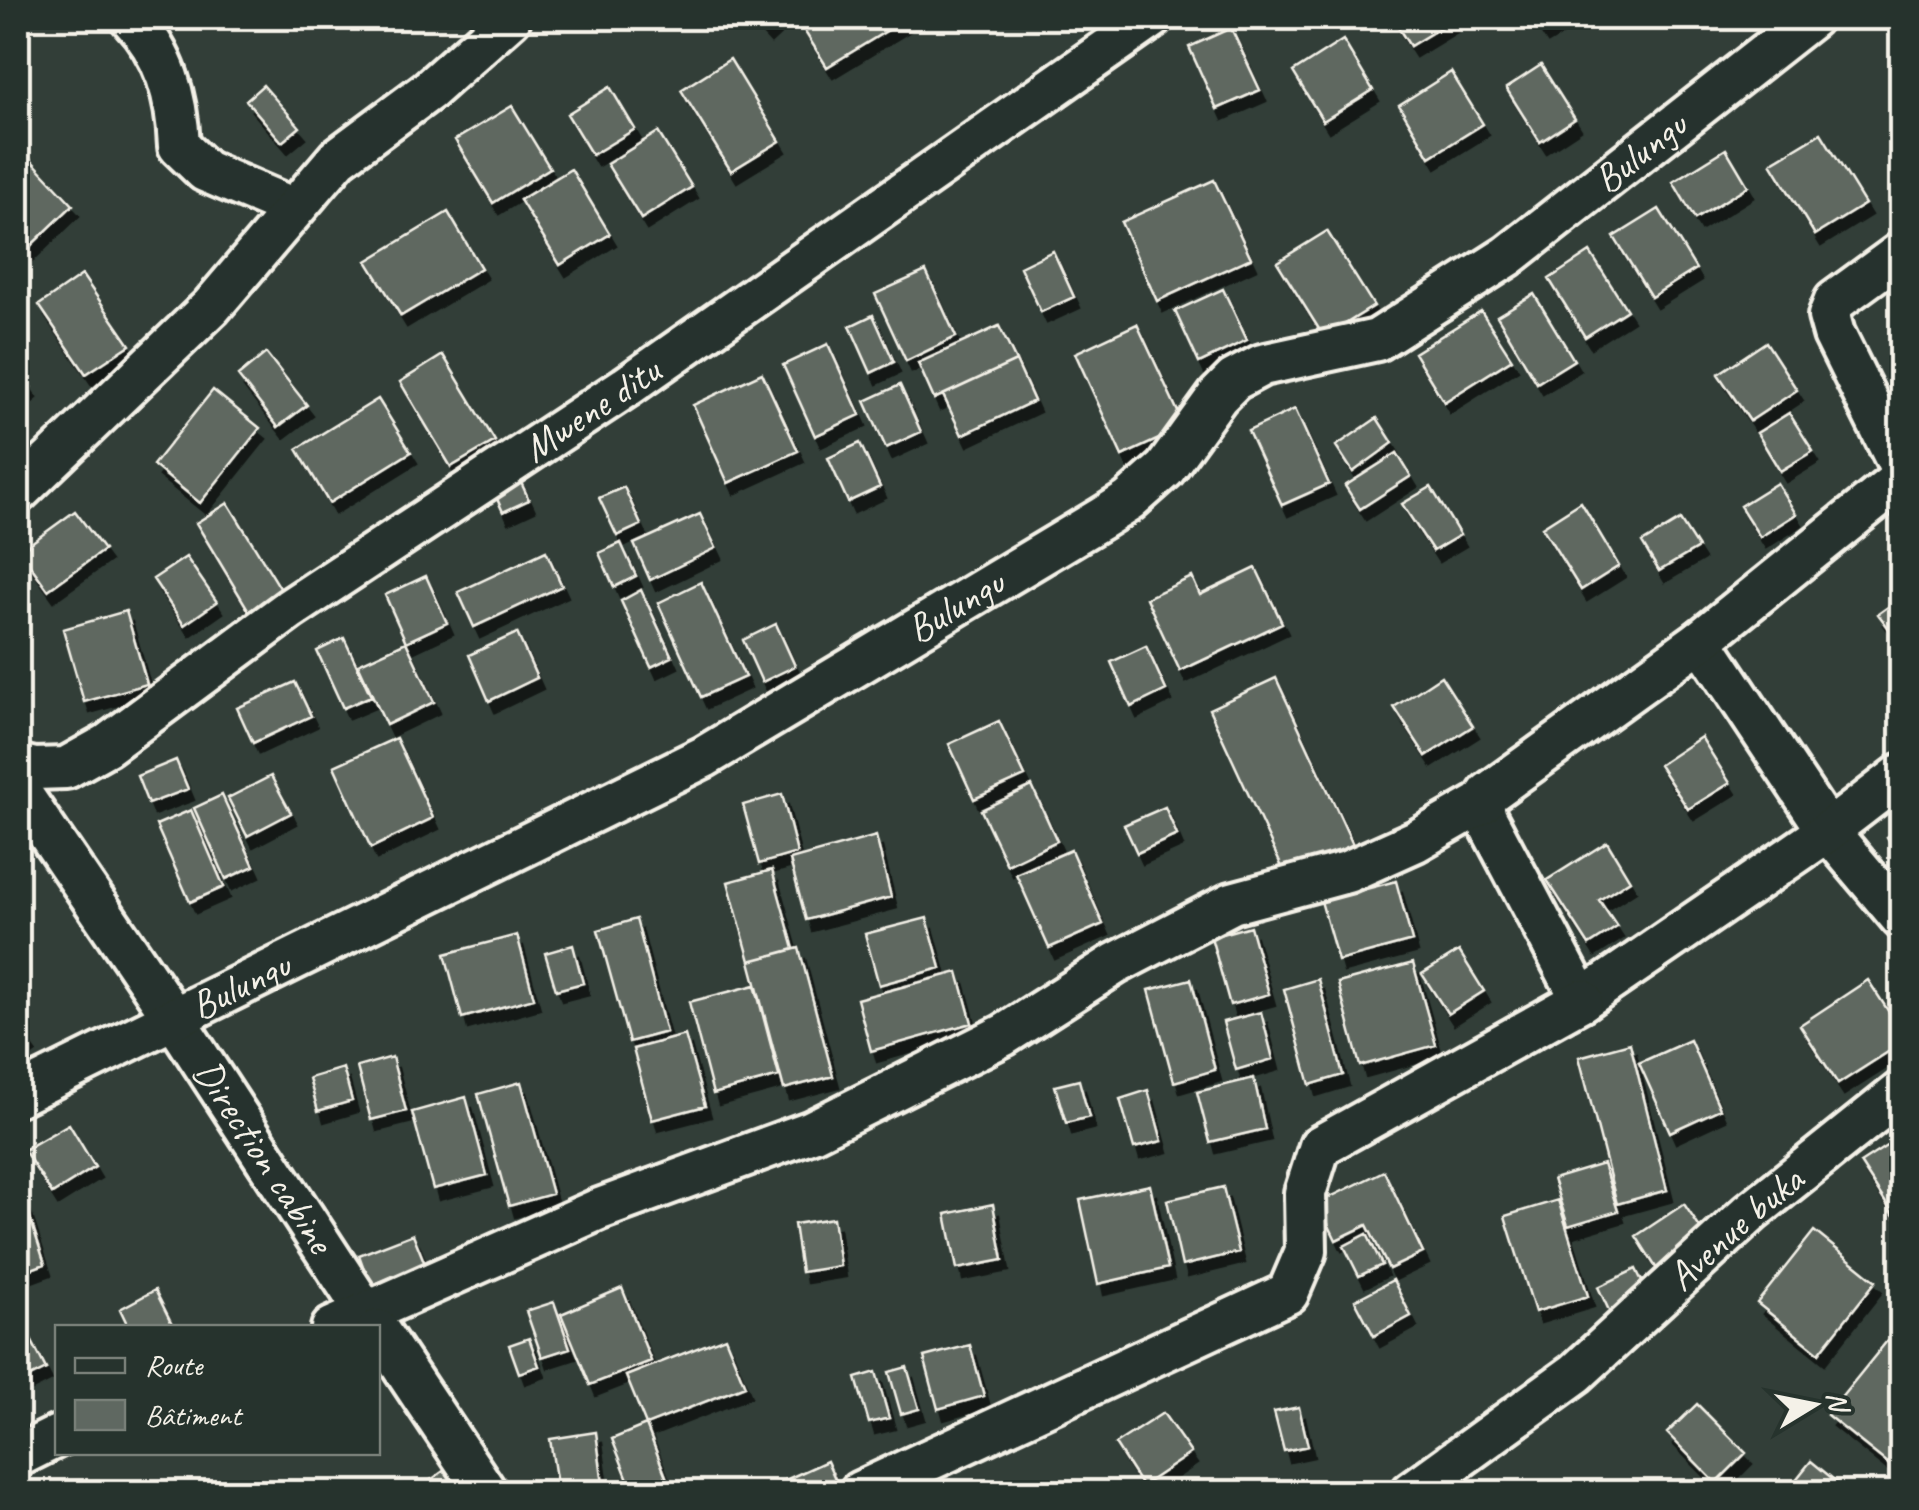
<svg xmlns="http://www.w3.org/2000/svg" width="1919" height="1510" font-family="Caveat,sans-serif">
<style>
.building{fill:#5f6861;stroke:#f4f1e8;stroke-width:2.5;filter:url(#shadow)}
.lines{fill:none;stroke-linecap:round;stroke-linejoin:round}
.minor-casing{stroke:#f4f1e8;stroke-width:48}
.minor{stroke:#26332d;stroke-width:40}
.labels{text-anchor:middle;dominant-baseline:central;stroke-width:9;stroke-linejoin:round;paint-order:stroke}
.street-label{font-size:40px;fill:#f4f1e8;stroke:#26332d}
</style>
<defs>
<filter id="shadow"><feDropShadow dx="6" dy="11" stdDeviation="0" flood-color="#0009"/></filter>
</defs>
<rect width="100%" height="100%" fill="#323e38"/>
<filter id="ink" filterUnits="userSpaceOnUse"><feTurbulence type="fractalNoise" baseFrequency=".01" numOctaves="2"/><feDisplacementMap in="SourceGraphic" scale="20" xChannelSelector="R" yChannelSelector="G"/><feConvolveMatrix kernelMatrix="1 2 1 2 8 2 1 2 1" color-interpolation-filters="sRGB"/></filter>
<g filter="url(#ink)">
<path class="building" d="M752,18H780L765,32Z
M830,18H906V19L827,67L805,32Z
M1392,18H1456L1410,46Z
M1533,18H1566L1542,32Z
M1231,28L1260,90L1217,109L1189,47Z
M1343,40L1373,90L1323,121L1293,72Z
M730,59L780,141L731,171L681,90Z
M1541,65L1575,119L1540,142L1506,88Z
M1451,72L1483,124L1430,157L1399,105Z
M263,85L300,127L282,142L246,100Z
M610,87L635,129L592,155L567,114Z
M512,106L550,168L493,203L455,140Z
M658,132L692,187L641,219L607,164Z
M1821,133L1865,204L1815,235L1771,163Z
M18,146L73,205L18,258Z
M1726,149L1748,186L1695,219L1673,182Z
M571,169L610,234L560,265L520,200Z
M1214,180L1251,258L1157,301L1121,222Z
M1659,209L1696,269L1651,297L1614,237Z
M448,212L481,268L401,316L367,261Z
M1327,231L1374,306L1324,337L1277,262Z
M1053,251L1074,297L1041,312L1020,267Z
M1590,252L1627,310L1585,337L1549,279Z
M926,271L956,337L906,361L875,294Z
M82,275L130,345L86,374L39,305Z
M1223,289L1247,340L1199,363L1175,311Z
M1534,294L1574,360L1537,383L1497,316Z
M1481,311L1512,359L1444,402L1414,353Z
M873,315L894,362L871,373L850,326Z
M1137,324L1185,427L1122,456L1075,353Z
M999,326L1016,361L934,399L918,363Z
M1766,342L1797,390L1750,421L1718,374Z
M828,344L860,415L815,436L783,365Z
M266,353L307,405L278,427L238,376Z
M443,355L495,441L451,467L400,382Z
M1016,361L1034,401L962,435L943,395Z
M18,370L31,387L18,398Z
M762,373L798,451L728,483L693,405Z
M900,385L921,432L886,448L865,401Z
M213,390L260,428L200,503L153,465Z
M378,399L411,452L329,503L297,449Z
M1295,409L1329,484L1282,505L1248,431Z
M1789,413L1813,451L1780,471L1757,433Z
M1377,418L1393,443L1353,472L1336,446Z
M860,443L880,487L848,502L828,458Z
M1397,453L1411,476L1360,509L1345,486Z
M519,478L529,500L503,512L493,490Z
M1777,483L1796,514L1760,537L1740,506Z
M624,487L641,525L617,536L599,498Z
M1431,487L1460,535L1433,551L1402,504Z
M1581,502L1619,566L1581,590L1542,527Z
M228,503L282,591L249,611L196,523Z
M75,511L104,550L48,590L20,551Z
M700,514L716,548L650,580L634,544Z
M1680,520L1698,548L1659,571L1642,543Z
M621,543L636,576L614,587L599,553Z
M546,551L562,586L474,627L458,592Z
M186,557L217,602L184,625L153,579Z
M1256,568L1282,623L1180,671L1146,598L1192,577L1200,595Z
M426,576L447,623L406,642L385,595Z
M701,582L745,677L701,697L658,603Z
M641,590L672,657L651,667L621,601Z
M1902,597V630L1894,635L1878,614Z
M126,611L147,684L84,702L63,629Z
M776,624L795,666L762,682L743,640Z
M517,633L537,678L489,701L469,655Z
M344,638L371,696L343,708L317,651Z
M406,642L434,702L386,725L358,664Z
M1146,646L1166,690L1131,707L1111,662Z
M1441,676L1473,726L1426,756L1394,707Z
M1276,678L1354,847L1287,878L1209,709Z
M295,682L311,716L253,743L237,708Z
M999,721L1025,776L974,799L949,744Z
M1701,737L1730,783L1688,809L1659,765Z
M396,738L433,818L371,848L334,766Z
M176,760L188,789L148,804L137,776Z
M271,776L291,813L247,836L228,798Z
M1032,786L1057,841L1007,865L981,810Z
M782,794L797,853L759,864L743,805Z
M222,795L254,866L226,879L194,808Z
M1165,807L1177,835L1137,853L1124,825Z
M191,810L224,887L190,902L156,825Z
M1902,828V861L1887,837Z
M876,836L891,897L806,920L790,860Z
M1607,842L1630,880L1599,900L1617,927L1589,945L1547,880Z
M1071,850L1103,924L1049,948L1016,874Z
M772,870L794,949L750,961L728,882Z
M1396,881L1412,941L1338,961L1321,901Z
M927,918L941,968L879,985L865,934Z
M636,919L666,1032L629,1042L598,930Z
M1250,926L1269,994L1230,1005L1211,937Z
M517,935L534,998L462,1018L445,954Z
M573,945L583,983L556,990L545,953Z
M799,948L833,1076L784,1089L750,961Z
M1459,951L1484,991L1448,1014L1422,974Z
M1413,963L1436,1045L1360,1066L1338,983Z
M958,972L972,1023L871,1051L857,999Z
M1191,979L1215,1070L1174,1082L1149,990Z
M1318,979L1343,1075L1310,1085L1284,989Z
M1868,980L1902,1032V1043L1838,1084L1800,1025Z
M755,985L779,1076L713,1094L689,1002Z
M1261,1012L1273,1059L1236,1070L1223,1022Z
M18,1024L30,1041L18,1050Z
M685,1035L705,1106L652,1120L633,1049Z
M1690,1040L1720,1109L1670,1132L1639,1063Z
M1630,1043L1667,1190L1617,1204L1579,1057Z
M392,1057L406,1111L371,1120L357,1067Z
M343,1068L352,1101L318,1111L309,1078Z
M1254,1078L1265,1129L1210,1142L1197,1092Z
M1079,1080L1089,1117L1066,1123L1055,1086Z
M521,1082L552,1194L509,1206L478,1094Z
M1148,1090L1162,1141L1134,1148L1120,1099Z
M466,1097L487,1175L433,1189L412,1112Z
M69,1124L95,1167L52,1194L24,1150Z
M1902,1136V1228L1860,1163Z
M1603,1164L1618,1211L1568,1226L1553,1179Z
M1384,1171L1423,1253L1389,1269L1367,1225L1336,1240L1318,1203Z
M18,1181L45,1264L18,1274Z
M1150,1185L1168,1268L1098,1284L1080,1200Z
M1223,1187L1239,1252L1182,1266L1167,1200Z
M1558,1200L1588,1296L1535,1312L1505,1216Z
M993,1204L1003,1260L957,1269L946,1214Z
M1684,1204L1712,1246L1662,1277L1636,1236Z
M833,1218L840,1266L801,1272L794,1224Z
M1814,1231L1876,1281L1819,1353L1757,1303Z
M413,1234L425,1264L370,1286L359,1255Z
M1367,1234L1382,1265L1359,1276L1344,1246Z
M1636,1269L1651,1300L1613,1319L1598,1287Z
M1393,1280L1411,1316L1374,1336L1355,1300Z
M622,1288L651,1361L590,1385L561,1314Z
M155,1290L174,1328H129L120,1309Z
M554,1302L570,1348L542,1357L526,1311Z
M18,1314L46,1369L18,1383Z
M725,1337L745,1386L646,1425L626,1376Z
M529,1338L539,1366L519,1373L509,1345Z
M1887,1341L1902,1352V1475L1827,1415Z
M970,1345L984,1396L938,1409L924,1357Z
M907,1367L919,1409L901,1414L889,1372Z
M876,1372L889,1418L869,1423L856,1378Z
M1697,1404L1746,1453L1716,1483L1667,1433Z
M1299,1407L1308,1446L1284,1451L1274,1412Z
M1163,1413L1191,1453L1142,1486L1115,1444Z
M646,1425L672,1492H633L612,1439Z
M596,1432L604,1492H558L550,1439Z
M827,1461L841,1492H759Z
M1811,1461L1849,1492H1786Z
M449,1467L467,1492H414Z
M1040,1480L1047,1492H1017Z"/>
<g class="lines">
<g class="minor-casing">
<g id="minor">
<path d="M131,18C165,54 177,97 179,146L205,171L292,208"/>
<path d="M18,492L211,307L338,158L428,91L510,18"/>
<path d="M1701,640L1828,831L1902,919"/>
<path id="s1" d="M18,765L34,769L66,768L107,745L290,609L626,387L1152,18"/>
<path id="s2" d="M18,789L173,1017L376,1328"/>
<path d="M1482,803L1486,818L1582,1000L1828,831L1902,774"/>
<path id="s3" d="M18,1095L704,757L1102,518L1129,501L1165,469L1218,396L1234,380L1262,365L1377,340L1508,256L1811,18"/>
<path d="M332,1328L597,1210L812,1131L1004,1035L1115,964L1232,903L1347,872L1416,841L1482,803L1489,793L1701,640L1899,480V465L1834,334L1829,316L1835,301L1902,252"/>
<path d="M378,1330L486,1492"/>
<path d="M18,1456L58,1436"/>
<path d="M860,1492L1288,1293L1306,1251L1305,1193L1320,1146L1582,1000"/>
<path id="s4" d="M1412,1492L1576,1373L1751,1212L1902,1091"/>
</g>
</g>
<use href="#minor" class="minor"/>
</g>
</g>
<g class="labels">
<g class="street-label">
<text stroke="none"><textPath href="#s3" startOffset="1895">Bulungu</textPath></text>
<text stroke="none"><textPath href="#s1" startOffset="685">Mwene ditu</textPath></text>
<text stroke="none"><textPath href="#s3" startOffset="1058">Bulungu</textPath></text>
<text stroke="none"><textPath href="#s3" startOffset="248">Bulungu</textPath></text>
<text stroke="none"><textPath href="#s2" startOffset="442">Direction cabine</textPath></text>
<text stroke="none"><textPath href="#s4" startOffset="418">Avenue buka</textPath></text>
</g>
</g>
<rect width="1919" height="1510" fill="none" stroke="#26332d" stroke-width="60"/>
<rect x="30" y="30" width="1859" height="1450" fill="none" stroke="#f4f1e8" stroke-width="4" filter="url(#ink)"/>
<rect x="55" y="1325" width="325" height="130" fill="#26332d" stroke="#787f78" stroke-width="2.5"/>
<rect x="75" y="1358" width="50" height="15" fill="#26332d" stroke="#787f78" stroke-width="2.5"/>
<text x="145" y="1375" font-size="30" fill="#f4f1e8">Route</text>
<rect x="75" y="1400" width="50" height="30" fill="#5f6861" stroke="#787f78" stroke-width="2.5"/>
<text x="145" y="1425" font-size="30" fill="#f4f1e8">Bâtiment</text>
<g transform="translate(1814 1405) rotate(80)" stroke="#26332d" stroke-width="8" paint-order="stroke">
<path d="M0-8L18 38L0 25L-18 38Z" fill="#f4f1e8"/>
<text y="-15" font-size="28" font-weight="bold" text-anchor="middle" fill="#f4f1e8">N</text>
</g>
</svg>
